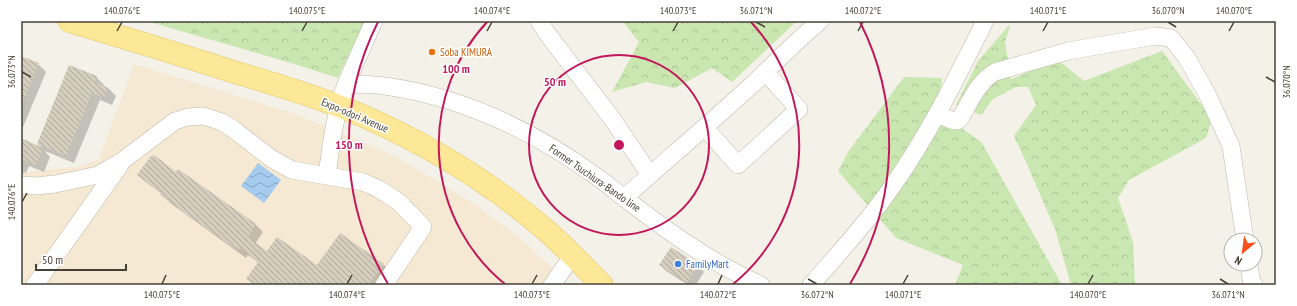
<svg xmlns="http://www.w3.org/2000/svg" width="1297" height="306" font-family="'PT Sans Narrow',sans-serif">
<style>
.commercial{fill:#f5e9d3}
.forest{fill:url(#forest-crowns)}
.water{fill:url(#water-waves)}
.shadow{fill:#0003}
.building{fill:url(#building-back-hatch)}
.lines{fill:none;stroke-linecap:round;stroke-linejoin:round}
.minor-casing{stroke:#bfb9aa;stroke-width:18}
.major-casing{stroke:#e2c767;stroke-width:23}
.minor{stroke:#fff;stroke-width:17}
.major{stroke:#fde897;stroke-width:22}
.ticks{fill:none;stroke:#474236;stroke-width:1.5}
.ring{fill:none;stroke:#c2185b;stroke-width:2}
.food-dot{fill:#e8710a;stroke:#fff;stroke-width:1.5}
.shop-dot{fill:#3f7fe0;stroke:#fff;stroke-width:1.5}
.labels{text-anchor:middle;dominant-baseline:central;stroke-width:3;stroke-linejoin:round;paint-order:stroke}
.food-label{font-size:11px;fill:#c56008;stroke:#fff;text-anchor:start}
.street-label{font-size:11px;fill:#474236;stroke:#fff}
.shop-label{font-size:11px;fill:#366cbe;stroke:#fff;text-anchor:start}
.centre{fill:#c2185b;stroke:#fff;stroke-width:2}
.ring-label{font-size:12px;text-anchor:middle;font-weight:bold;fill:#c2185b;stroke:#fff;stroke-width:3;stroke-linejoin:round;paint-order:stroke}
.neatline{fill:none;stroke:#474236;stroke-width:1.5}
.ticks-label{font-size:10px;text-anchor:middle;fill:#474236}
</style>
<defs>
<pattern id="forest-crowns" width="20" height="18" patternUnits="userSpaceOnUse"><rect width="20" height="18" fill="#cae7b1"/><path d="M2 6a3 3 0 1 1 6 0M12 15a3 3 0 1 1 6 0" fill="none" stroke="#afc799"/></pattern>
<pattern id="water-waves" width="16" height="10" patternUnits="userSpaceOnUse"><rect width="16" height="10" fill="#a5cbef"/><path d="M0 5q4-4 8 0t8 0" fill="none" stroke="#88a6c2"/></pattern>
<pattern id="building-back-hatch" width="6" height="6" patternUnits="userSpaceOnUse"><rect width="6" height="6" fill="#d5cdbd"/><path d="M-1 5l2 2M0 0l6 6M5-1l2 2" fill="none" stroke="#afa89a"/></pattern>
</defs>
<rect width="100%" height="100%" fill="#f3f1e8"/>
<path class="commercial" d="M134,64L289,112L347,135L396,157L439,182L477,206L514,233L555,270L544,285H21V173L82,166L99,159Z"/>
<path class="forest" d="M146,21H294L308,24V21H365L338,78L291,63Z
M622,21H797L732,82L712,68L675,88L646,82L612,92L639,42Z
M1011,23L1005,42L1011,79L1055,61L1062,63L1084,81L1162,51L1212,119L1206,138L1129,180L1118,198L1133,242L1135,285H1071L1055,229L1026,162L1014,136L1036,105L1028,87H1016L993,99L981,115L956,105L978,61Z
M904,77L942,78L941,89L928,114L959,126L982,143L1062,285H955L963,265L896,238L838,171L848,152Z"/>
<path class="water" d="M258,163L281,180L264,203L241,186Z"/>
<path class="shadow" d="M21,57L38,64L46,72L21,132Z
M96,77L104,85V87L108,88L116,96L112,105L100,100L74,163L45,151L50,157L44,172L29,166L26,173L24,172L23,174H21V139L43,149L38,144Z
M178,170L256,225L263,232L255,244L267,252L317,266L383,264L391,272L381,285H254L248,279L259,263L248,255L246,258L169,202L162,194L146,182L138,175L176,173Z
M660,264L698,266L704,272L696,285H688L666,271Z"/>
<path class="building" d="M21,56L39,63L21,106Z
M69,65L97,76L95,82L108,88L104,98L92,93L66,156L37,144Z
M21,138L43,148L36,165L21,159Z
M154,155L176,172L178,169L256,224L248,237L267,251L277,237L317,265L340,233L384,264L368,285H255L246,279L258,262L240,248L238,251L160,195L161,193L137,175L150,157Z
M671,247L699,265L687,283L659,265Z"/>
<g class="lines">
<g class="minor-casing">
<path id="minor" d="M539,21L546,32L613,120L650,175
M346,84L374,21
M937,114L951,120L957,121L961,117C971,100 978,82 995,72L1068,51L1155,36L1171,38L1187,58L1207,94L1231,146L1245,240
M705,128L738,165L799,109L765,72
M327,176C331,144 335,114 346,84C359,84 372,84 385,86C463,97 534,131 597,177C606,183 615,191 623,197C666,230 711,263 761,285
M21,185L36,186L55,184L98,175L122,161L175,121L188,117L203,116L222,122L233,129L272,159L292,170L363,182L379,189L399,202L423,227L384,285
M624,198C667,160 710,123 753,84C775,63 796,41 820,21
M1249,264L1251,279L1254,285
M35,285L120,165
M552,285L573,255
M811,285C838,254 866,224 889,191C927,138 956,79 985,21"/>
</g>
<g class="major-casing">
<path id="major" d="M69,21C124,38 179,54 234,72C278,85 322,98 363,116C429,145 494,185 548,232C567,249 584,267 602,285"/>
</g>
<use href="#minor" class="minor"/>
<use href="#major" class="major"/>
</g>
<path class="ticks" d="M756,22L765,27M1168,22L1176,27M117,31L122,22M302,31L307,22M487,31L492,22M673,31L678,22M858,31L863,22M1043,31L1048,22M1229,31L1234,22M22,72L31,77M1266,77L1275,82M22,202L27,193M808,279L817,284M1220,279L1228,284M162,284L166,275M347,284L352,275M532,284L537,275M718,284L722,275M903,284L908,275M1088,284L1093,275"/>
<g class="ring">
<circle cx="619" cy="145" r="90"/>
<path d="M506 285A180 180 0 0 1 488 21M750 21A180 180 0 0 1 732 285"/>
<path d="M388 284A270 270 0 0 1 378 22M860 22A270 270 0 0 1 850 284"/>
</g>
<circle class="food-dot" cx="432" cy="52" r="4"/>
<circle class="shop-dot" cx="678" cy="264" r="4"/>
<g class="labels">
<g class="food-label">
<text x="440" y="52">Soba KIMURA</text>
</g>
<g class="street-label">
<text transform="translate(355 115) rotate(23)">Expo-odori Avenue</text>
<text transform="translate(595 178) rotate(35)">Former Tsuchiura-Bando line</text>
</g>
<g class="shop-label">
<text x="686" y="264">FamilyMart</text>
</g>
</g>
<circle cx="619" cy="145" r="6" class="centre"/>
<g class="ring-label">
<text x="456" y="73">100 m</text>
<text x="555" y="86">50 m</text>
<text x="349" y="149">150 m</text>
</g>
<rect width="1297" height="306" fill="none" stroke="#ffffff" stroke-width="44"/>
<g transform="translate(1243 252) rotate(209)"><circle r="19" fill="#ffffff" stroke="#b5b3af"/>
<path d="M0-3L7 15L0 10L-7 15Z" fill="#f74e1b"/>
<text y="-6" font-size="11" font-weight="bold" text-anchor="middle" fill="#474236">N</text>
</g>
<path d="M36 264v6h90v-6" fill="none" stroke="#474236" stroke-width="2"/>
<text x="42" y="264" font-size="12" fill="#474236" stroke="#ffffff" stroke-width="3" paint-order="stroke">50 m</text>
<rect x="22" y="22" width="1253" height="262" class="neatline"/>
<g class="ticks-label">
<text x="122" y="14">140.076°E</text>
<text x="307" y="14">140.075°E</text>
<text x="492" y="14">140.074°E</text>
<text x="678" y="14">140.073°E</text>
<text x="756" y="14">36.071°N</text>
<text x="863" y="14">140.072°E</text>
<text x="1048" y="14">140.071°E</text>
<text x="1168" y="14">36.070°N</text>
<text x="1234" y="14">140.070°E</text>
<text transform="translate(11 72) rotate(-90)" y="4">36.073°N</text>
<text transform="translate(1286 82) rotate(-90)" y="4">36.070°N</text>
<text transform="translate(11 202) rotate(-90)" y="4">140.076°E</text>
<text x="162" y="298">140.075°E</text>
<text x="347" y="298">140.074°E</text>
<text x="532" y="298">140.073°E</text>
<text x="718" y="298">140.072°E</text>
<text x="817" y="298">36.072°N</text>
<text x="903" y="298">140.071°E</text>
<text x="1088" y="298">140.070°E</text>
<text x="1228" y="298">36.071°N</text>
</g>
</svg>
